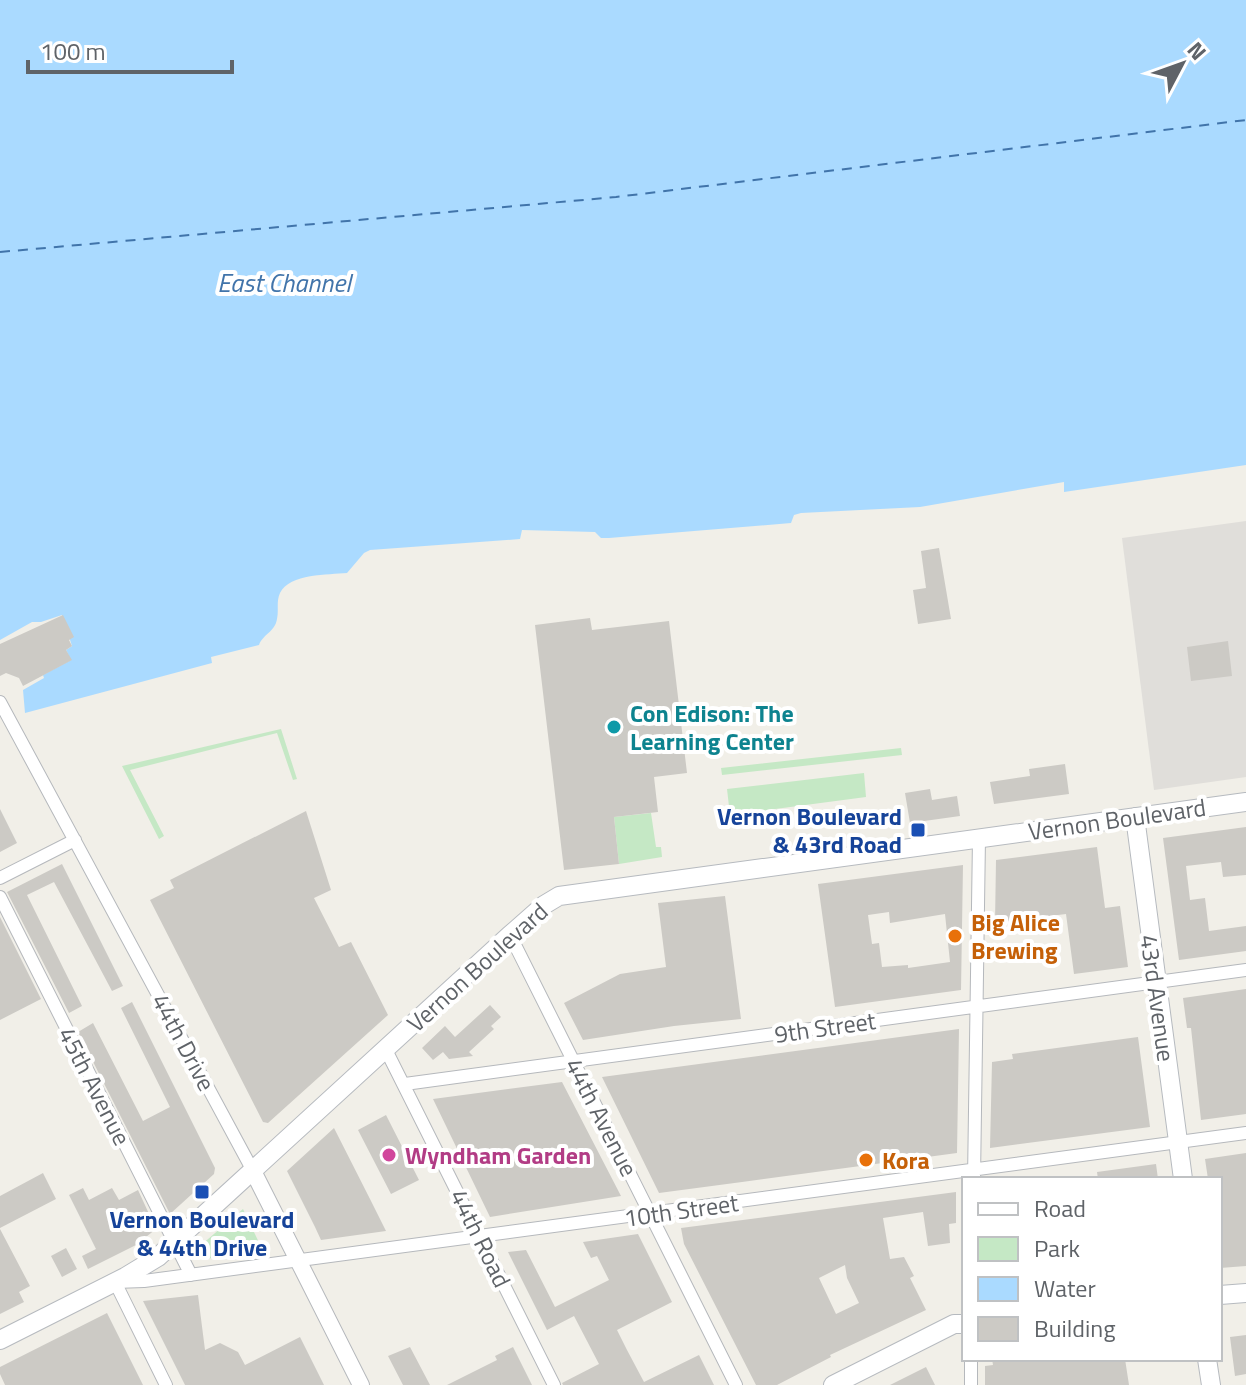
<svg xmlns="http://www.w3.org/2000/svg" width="1246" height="1385" font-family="'Titillium Web',sans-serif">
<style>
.industrial{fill:#e0deda}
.green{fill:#c5e8c5}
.water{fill:#aadaff}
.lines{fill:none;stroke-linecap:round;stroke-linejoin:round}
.ferry{stroke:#4174aa;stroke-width:2;stroke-dasharray:10 8;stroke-linecap:butt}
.building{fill:#cccac5;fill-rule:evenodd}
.minor-casing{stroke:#b5b8bc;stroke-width:14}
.tertiary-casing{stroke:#b5b8bc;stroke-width:18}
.secondary-casing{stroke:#b6babf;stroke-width:20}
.minor{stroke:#fff;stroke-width:12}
.tertiary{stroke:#fff;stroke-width:16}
.secondary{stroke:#fff;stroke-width:18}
.culture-dot{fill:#0f9aa8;stroke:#fff;stroke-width:3}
.transit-dot{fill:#1a4fb4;stroke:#fff;stroke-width:3}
.food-dot{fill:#e8710a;stroke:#fff;stroke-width:3}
.hotel-dot{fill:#d1479c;stroke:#fff;stroke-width:3}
.labels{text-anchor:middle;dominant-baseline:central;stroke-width:8;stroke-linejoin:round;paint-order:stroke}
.culture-label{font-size:24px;font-weight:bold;fill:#0d838f;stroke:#fff;text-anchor:start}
.transit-label{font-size:24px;font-weight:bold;fill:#164399;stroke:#fff;text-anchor:end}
.street-label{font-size:24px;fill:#5f6368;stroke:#fff}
.food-label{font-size:24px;font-weight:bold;fill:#c56008;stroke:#fff;text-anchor:start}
.hotel-label{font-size:24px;font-weight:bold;fill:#b23c85;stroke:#fff;text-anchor:start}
.water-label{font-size:26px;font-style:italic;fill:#4174aa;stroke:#fff}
</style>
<rect width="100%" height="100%" fill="#f1efe8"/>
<path class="industrial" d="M1246,521V777L1154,790L1122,538Z"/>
<path class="green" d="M281,729L297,779L293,780L277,733L130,770L164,836L159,839L122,766Z
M901,748L902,755L722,775L721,768Z
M864,773L866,797L730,815L727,789Z
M651,813L656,847H661L662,857L619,864L614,817Z
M243,1209L263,1251L198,1260L193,1258V1252Z"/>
<path class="water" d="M0,0H1246V465L1064,492V482L920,507L801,513L794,515L791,523L609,538H601L595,532L522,530L520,539L370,550L364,553L347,573C328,575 290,573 280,593C276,602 279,610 277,619C275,632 263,634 259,645L211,657L212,663L25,713L23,690L44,678L43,675L71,660L66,650L72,646L62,615L41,622H32L0,640Z"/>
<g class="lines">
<path class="ferry" d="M0,252L616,197L1246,120"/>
</g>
<path class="building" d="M939,548L951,619L918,624L913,590L926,588L921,551Z
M63,615L74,637L69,640L72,646L66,650L72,660L23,686L19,678L6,673L0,676V644Z
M590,618L592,630L669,621L687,773L654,777L658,812L614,817L619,864L564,870L535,625Z
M1228,641L1232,676L1191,681L1187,647Z
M1065,764L1069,794L994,804L990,782L1030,776L1029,769Z
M930,789L932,800L957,796L960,816L910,823L905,793Z
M0,809L17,843L0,852Z
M306,811L331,890L314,898L339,947L351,942L388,1015L268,1123L263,1122L150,900L174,888L170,880Z
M1246,827V875L1223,877L1221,862L1186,866L1190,900L1205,898L1209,931L1246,926V951L1179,960L1163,838Z
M1097,847L1105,908L1120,906L1128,967L1074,974L1066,914L995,923L996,860Z
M62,864L123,986L112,991L54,882L27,895L82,1006L69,1013L7,892Z
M963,865L961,990L835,1007L818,884ZM889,912L890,923L945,914L950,962L908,968V965L882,967L879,943L872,944L868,915Z
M725,896L741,1019L674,1026L583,1040L564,1003L620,974L666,967L658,903Z
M0,917L41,999L0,1020Z
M1246,989V1114L1201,1120L1191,1028H1187L1183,998Z
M132,1002L215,1168L214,1174L170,1214L78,1032L93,1023L143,1121L170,1107L121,1008Z
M490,1005L501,1017L491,1026L494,1029L469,1052L473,1056L449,1059L443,1052L433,1060L422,1048L445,1026L455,1037Z
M959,1029L957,1153L742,1182L659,1193L602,1077Z
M1138,1037L1150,1127L990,1148L992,1062L1013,1059L1012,1054Z
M562,1082L621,1196L490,1217L433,1099Z
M386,1115L419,1180L391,1194L358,1130Z
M334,1128L370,1199L386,1231L321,1240L315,1227L287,1171Z
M1246,1153V1266L1220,1268V1179H1208L1205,1159Z
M1156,1164L1158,1179H1098L1097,1172Z
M43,1173L56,1199L0,1228V1196Z
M83,1188L89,1200L112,1188L119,1200L138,1190L156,1229L136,1245L88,1269L82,1256L96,1249L69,1195Z
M956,1192V1223L949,1224L950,1243L928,1246L923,1212L883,1218L890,1259L904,1257L914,1276L910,1278L926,1310L830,1355L831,1357L777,1385H756L684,1244L681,1228ZM845,1265L847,1278L859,1303L836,1314L819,1278Z
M0,1229L30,1286L19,1292L24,1302L0,1314Z
M638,1234L672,1302L617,1330L627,1350L644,1382L699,1355L714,1385H563L562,1383L599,1364L574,1316L547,1330L508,1252L526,1250L555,1307L609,1280L597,1256L591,1258L583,1242Z
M66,1248L77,1269L62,1277L51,1256Z
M198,1295L205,1350L220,1343L238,1352L245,1365L300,1337L324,1385H185L143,1301Z
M107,1313L143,1385H5L0,1374V1367Z
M1246,1335V1374L1235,1376L1230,1337Z
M410,1347L430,1385H403L388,1356Z
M513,1347L532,1385H447L497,1360L495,1356Z
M992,1359H1125L1129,1385H985V1366L993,1365Z
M926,1367L935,1385H890Z"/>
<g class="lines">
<g class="minor-casing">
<path id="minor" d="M0,702L253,1171
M0,878L75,840
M0,897L191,1275
M510,935L736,1385
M386,1050L554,1385
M405,1084L1246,970
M974,1179L979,838
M166,1385L115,1282L144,1281L1246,1133
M971,1385V1359"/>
</g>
<g class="tertiary-casing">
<path id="tertiary" d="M253,1171L361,1385"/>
</g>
<g class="secondary-casing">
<path id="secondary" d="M1135,817L1183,1179
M1220,1295L1246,1293
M0,1340L125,1277L158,1257L510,935L544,905L559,896L1246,802
M1207,1359L1211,1385
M833,1385L954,1324H964"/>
</g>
<use href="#minor" class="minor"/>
<use href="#tertiary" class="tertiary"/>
<use href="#secondary" class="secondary"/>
</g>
<circle class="culture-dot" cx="614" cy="727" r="8"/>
<g class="transit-dot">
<rect x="910" y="822" width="16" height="16" rx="4"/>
<rect x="194" y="1184" width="16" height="16" rx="4"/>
</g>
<g class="food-dot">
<circle cx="955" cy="936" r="8"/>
<circle cx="866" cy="1160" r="8"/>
</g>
<circle class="hotel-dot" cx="389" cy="1155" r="8"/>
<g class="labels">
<g class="culture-label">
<text x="630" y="713">Con Edison: The<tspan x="630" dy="28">Learning Center</tspan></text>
</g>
<g class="transit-label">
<text x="902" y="816">Vernon Boulevard<tspan x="902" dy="28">&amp; 43rd Road</tspan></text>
<text x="202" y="1219" text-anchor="middle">Vernon Boulevard<tspan x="202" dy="28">&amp; 44th Drive</tspan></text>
</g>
<g class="street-label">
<text transform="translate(1117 819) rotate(-8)">Vernon Boulevard</text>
<text transform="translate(477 967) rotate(-42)">Vernon Boulevard</text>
<text transform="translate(1158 998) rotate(82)">43rd Avenue</text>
<text transform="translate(825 1027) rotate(-8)">9th Street</text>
<text transform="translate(184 1042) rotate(62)">44th Drive</text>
<text transform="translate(95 1086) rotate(63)">45th Avenue</text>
<text transform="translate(602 1117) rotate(63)">44th Avenue</text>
<text transform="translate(681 1210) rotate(-8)">10th Street</text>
<text transform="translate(481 1238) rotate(64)">44th Road</text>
</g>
<g class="food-label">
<text x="971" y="922">Big Alice<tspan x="971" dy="28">Brewing</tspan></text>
<text x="882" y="1160">Kora</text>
</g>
<g class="hotel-label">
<text x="405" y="1155">Wyndham Garden</text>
</g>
<g class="water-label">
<text x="284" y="282">East Channel</text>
</g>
</g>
<rect x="962" y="1177" width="260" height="184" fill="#ffffff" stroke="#bfc1c3" stroke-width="2"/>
<rect x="978" y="1203" width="40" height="12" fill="#ffffff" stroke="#bfc1c3" stroke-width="2"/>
<text x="1034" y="1217" font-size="24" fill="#5f6368">Road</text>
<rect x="978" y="1237" width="40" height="24" fill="#c5e8c5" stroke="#bfc1c3" stroke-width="2"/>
<text x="1034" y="1257" font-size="24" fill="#5f6368">Park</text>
<rect x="978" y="1277" width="40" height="24" fill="#aadaff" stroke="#bfc1c3" stroke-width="2"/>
<text x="1034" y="1297" font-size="24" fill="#5f6368">Water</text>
<rect x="978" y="1317" width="40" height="24" fill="#cccac5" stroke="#bfc1c3" stroke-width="2"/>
<text x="1034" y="1337" font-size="24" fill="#5f6368">Building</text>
<g transform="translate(1182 64) rotate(49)" stroke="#ffffff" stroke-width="6" paint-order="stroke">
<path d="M0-6L14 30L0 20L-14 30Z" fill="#5f6368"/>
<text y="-12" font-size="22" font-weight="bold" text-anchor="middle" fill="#5f6368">N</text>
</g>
<path d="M28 60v12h204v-12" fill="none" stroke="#5f6368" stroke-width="4"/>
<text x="40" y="60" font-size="24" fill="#5f6368" stroke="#ffffff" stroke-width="6" paint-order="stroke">100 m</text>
</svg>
